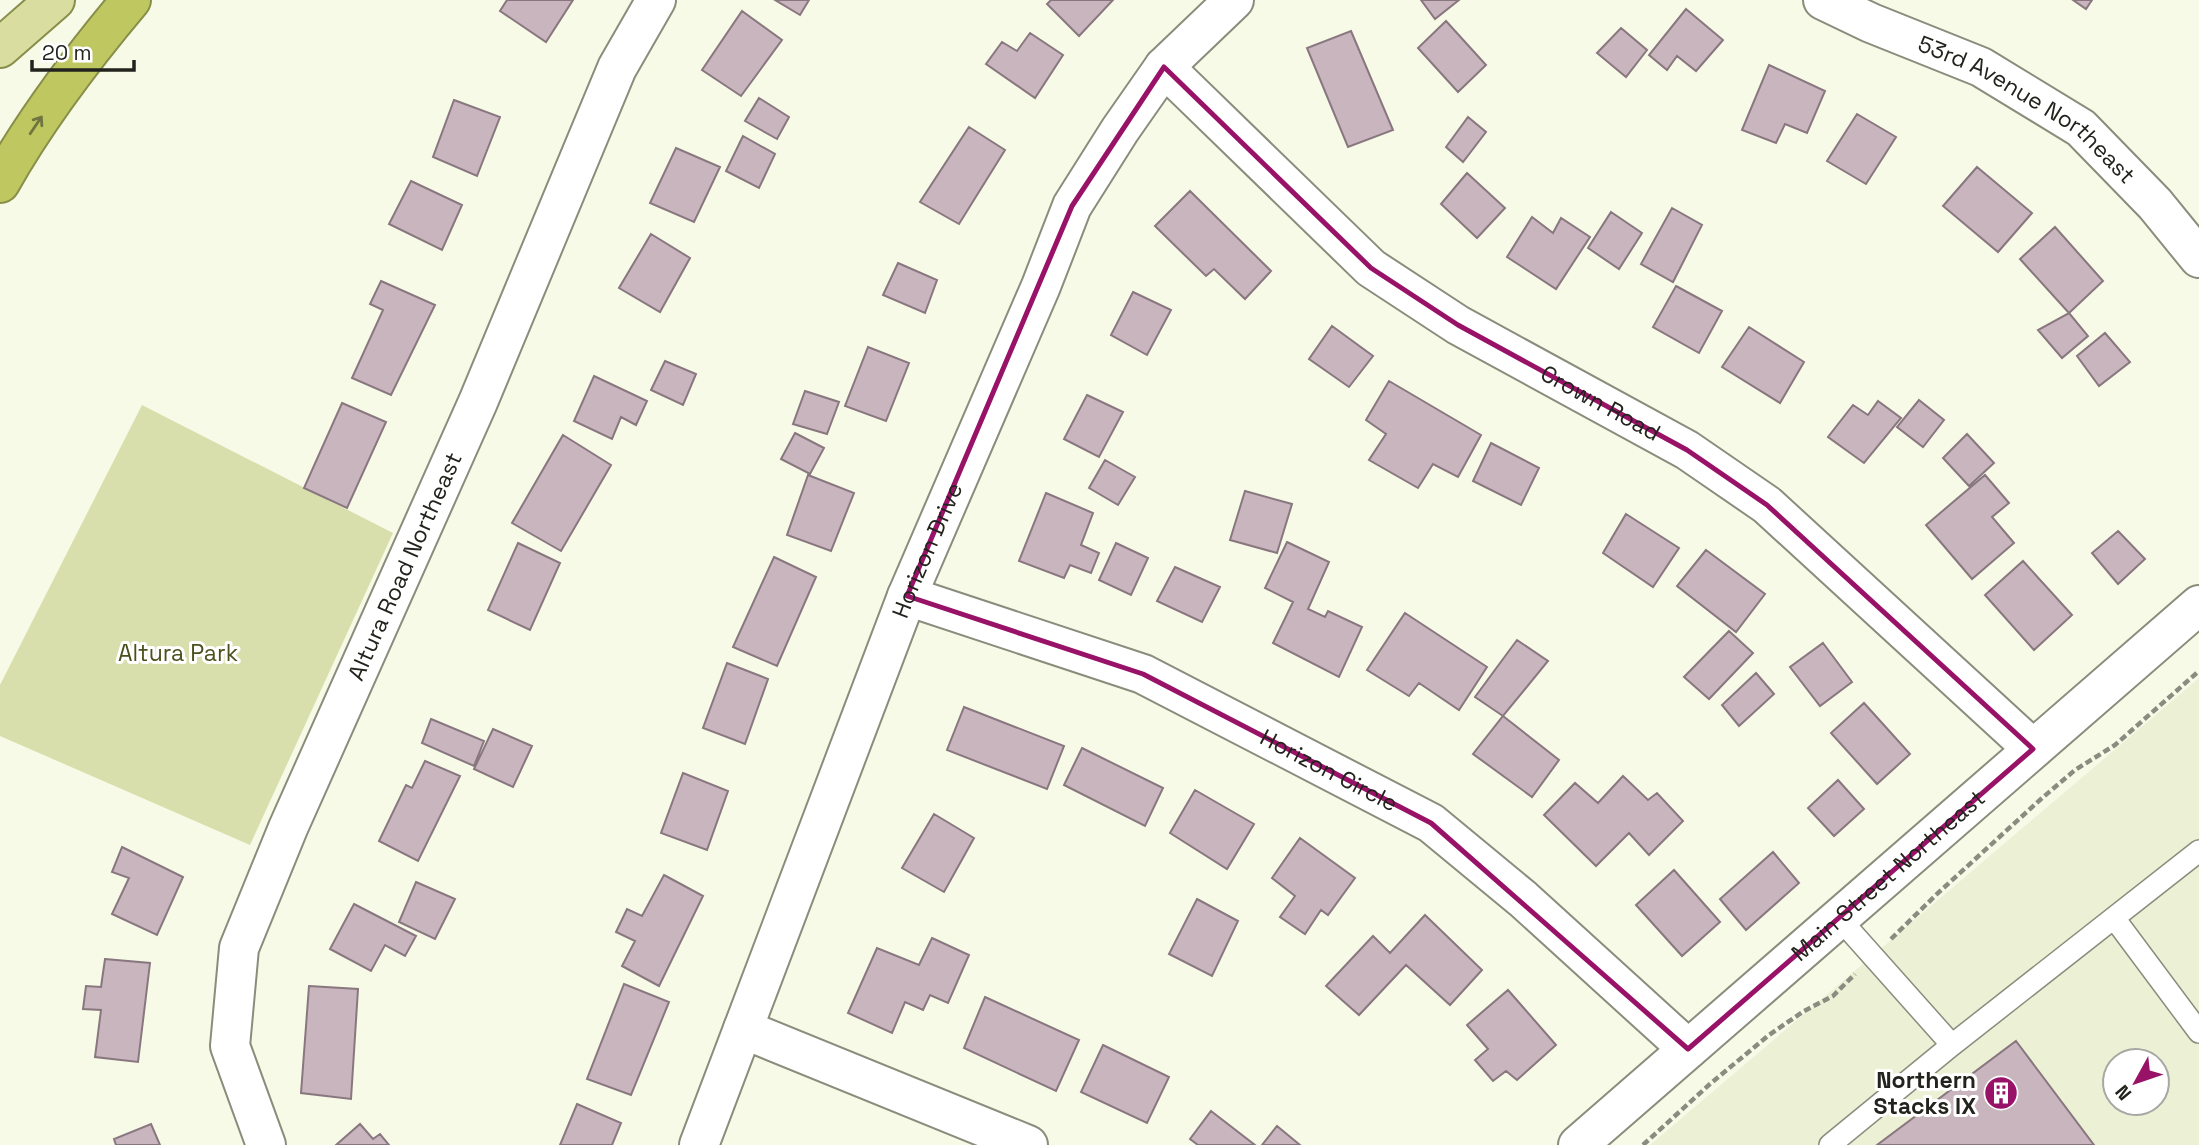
<svg xmlns="http://www.w3.org/2000/svg" width="2199" height="1145" font-family="'Space Grotesk',sans-serif">
<style>
.built{fill:#ecf0d5;fill-rule:evenodd}
.green{fill:#d9dfac}
.building{fill:#c8b5be;stroke:#89777f;stroke-width:2}
.lines{fill:none;stroke-linecap:round;stroke-linejoin:round}
.service-casing{stroke:#8a8c7c;stroke-width:24}
.minor-casing{stroke:#8a8c7c;stroke-width:42}
.tertiary-casing{stroke:#8a8c7c;stroke-width:42}
.primary-casing{stroke:#888e49;stroke-width:42}
.motorway-casing{stroke:#888e49;stroke-width:42}
.path{stroke:#8a8c7f;stroke-width:4.5;stroke-dasharray:7 3.5;stroke-linecap:butt}
.service{stroke:#fff;stroke-width:21}
.minor{stroke:#fff;stroke-width:38}
.tertiary{stroke:#fff;stroke-width:38}
.primary{stroke:#d9dda0;stroke-width:38}
.motorway{stroke:#bfc761;stroke-width:38}
.oneway{stroke:#70753e}
.marked{fill:none;stroke:#981368;stroke-width:5;stroke-linejoin:round}
.labels{text-anchor:middle;dominant-baseline:central;stroke-width:6;stroke-linejoin:round;paint-order:stroke}
.street-label{font-size:23px;fill:#22231c;stroke:#fff}
.park-label{font-size:23px;fill:#4c501c;stroke:#fff}
.poi-label{font-size:23px;font-weight:bold;fill:#22231c;stroke:#fff;text-anchor:end}
</style>
<rect width="100%" height="100%" fill="#f7fae7"/>
<path class="built" d="M2199,678V1145H1650ZM2115,1061H2157V1103H2115Z"/>
<path class="green" d="M142,405L393,533L250,845L0,736V685Z"/>
<path class="building" d="M507,0H573L546,42L500,11Z
M775,0H809L800,15Z
M1051,0H1113L1079,36L1047,4Z
M1421,0H1459L1435,19Z
M2073,0H2092L2086,9Z
M1686,9L1723,40L1696,71L1677,56L1667,70L1649,55Z
M742,11L782,40L741,96L702,70Z
M1446,21L1486,65L1458,92L1418,48Z
M1621,28L1647,50L1626,77L1597,53Z
M1351,31L1393,130L1348,147L1307,48Z
M1030,33L1063,55L1035,98L986,64L1002,42L1017,51Z
M1769,65L1825,91L1807,133L1785,124L1776,143L1742,130Z
M759,98L789,117L777,139L745,121Z
M454,100L500,117L477,176L433,157Z
M1857,114L1896,137L1866,184L1827,161Z
M1468,117L1486,132L1463,162L1446,147Z
M969,127L1005,150L959,224L920,202Z
M743,136L775,154L759,188L726,171Z
M676,148L720,167L694,222L650,203Z
M1977,167L2032,213L1998,252L1943,206Z
M1467,173L1505,208L1477,238L1441,204Z
M411,181L462,205L442,250L389,224Z
M1190,191L1271,271L1245,299L1214,269L1206,276L1155,226Z
M1672,208L1702,225L1673,282L1641,264Z
M1611,212L1642,233L1619,269L1588,248Z
M1532,217L1553,233L1561,218L1590,237L1556,289L1507,257Z
M2055,227L2103,281L2069,313L2020,259Z
M651,234L690,258L660,312L619,288Z
M898,263L937,280L925,313L883,295Z
M381,281L435,305L391,395L352,378L383,310L370,304Z
M1676,286L1722,311L1699,353L1653,327Z
M1133,292L1171,310L1147,355L1111,335Z
M2069,313L2088,336L2062,358L2038,330Z
M1332,326L1373,356L1349,387L1309,359Z
M1749,327L1804,362L1780,403L1722,367Z
M2105,333L2130,362L2099,386L2077,356Z
M868,347L909,363L886,421L845,406Z
M665,361L696,374L683,405L651,390Z
M594,376L647,401L636,425L621,417L612,439L574,421Z
M1389,381L1481,435L1458,477L1433,464L1418,488L1369,460L1386,434L1366,420Z
M805,391L839,402L827,434L793,424Z
M1087,395L1123,412L1099,457L1064,439Z
M1919,400L1944,420L1923,447L1897,427Z
M1878,401L1901,418L1864,463L1828,437L1853,405L1868,415Z
M342,403L386,422L347,508L304,488Z
M795,433L824,448L810,474L781,459Z
M1967,434L1994,463L1969,486L1943,458Z
M563,435L611,465L561,551L512,523Z
M1491,443L1539,468L1521,505L1473,481Z
M1105,460L1135,477L1118,505L1089,488Z
M808,475L854,493L831,551L787,535Z
M1985,475L2009,503L1992,517L2014,543L1972,579L1926,525Z
M1245,491L1292,504L1277,553L1230,540Z
M1046,493L1093,513L1081,545L1099,553L1091,573L1070,565L1064,578L1019,561Z
M1626,514L1679,548L1653,587L1603,553Z
M2118,531L2145,559L2118,584L2092,553Z
M1287,542L1329,562L1308,609L1325,617L1328,611L1362,627L1339,677L1273,643L1293,602L1265,588Z
M518,543L560,563L530,630L488,610Z
M1116,543L1148,558L1131,595L1099,580Z
M1706,550L1765,594L1736,632L1677,586Z
M774,557L816,577L777,666L733,647Z
M2023,561L2072,615L2034,650L1985,595Z
M1175,567L1220,587L1202,622L1157,601Z
M1405,613L1487,667L1459,710L1419,683L1409,696L1367,670Z
M1729,631L1753,653L1709,699L1684,677Z
M1517,640L1548,661L1503,716L1475,697Z
M1823,643L1852,682L1820,706L1790,667Z
M727,663L768,679L745,744L703,728Z
M1756,673L1774,694L1739,726L1722,705Z
M1864,703L1910,754L1877,784L1831,733Z
M964,707L1064,746L1047,789L947,750Z
M1503,716L1559,760L1532,797L1473,754Z
M431,719L484,741L474,766L422,743Z
M493,729L532,746L513,787L474,769Z
M1082,748L1163,788L1145,826L1064,785Z
M425,761L460,776L418,861L379,841L406,785L412,788Z
M683,773L728,791L707,850L661,833Z
M1623,776L1648,800L1657,793L1683,821L1649,855L1629,833L1596,866L1544,815L1575,783L1598,803Z
M1838,780L1864,809L1834,836L1808,808Z
M1195,790L1254,824L1227,869L1170,833Z
M934,814L974,838L944,892L902,868Z
M1300,838L1355,878L1328,915L1321,910L1305,934L1280,917L1295,896L1272,878Z
M122,847L183,877L157,935L112,914L129,878L112,872Z
M1773,852L1799,883L1746,930L1720,899Z
M1674,870L1720,922L1682,956L1636,905Z
M664,875L703,896L659,986L622,966L635,941L616,932L627,909L642,916Z
M416,882L455,899L435,939L399,922Z
M1197,899L1238,921L1212,976L1169,954Z
M354,904L416,936L405,956L385,945L371,971L330,949Z
M1425,915L1482,970L1450,1005L1406,965L1359,1015L1326,986L1373,936L1390,953Z
M932,938L969,955L948,1003L930,995L923,1010L905,1002L892,1033L848,1013L877,948L919,965Z
M105,959L150,963L138,1062L95,1057L101,1010L83,1009L86,986L101,987Z
M624,984L669,1002L631,1095L587,1079Z
M309,986L358,989L351,1099L301,1093Z
M1508,990L1556,1045L1517,1080L1506,1071L1493,1081L1475,1060L1488,1049L1467,1025Z
M985,997L1079,1040L1056,1091L964,1048Z
M2016,1041L2094,1145H1877Z
M1103,1045L1169,1077L1147,1123L1081,1092Z
M577,1104L621,1123L612,1145H560Z
M1211,1111L1255,1145H1198L1190,1139Z
M151,1124L160,1145H116L114,1139Z
M360,1124L373,1139L380,1134L389,1145H336Z
M1277,1126L1300,1145H1262Z"/>
<g class="lines">
<g class="service-casing">
<path id="service" d="M1838,917L1952,1045L2199,851
M2114,918L2199,1032
M1830,1145L1952,1045"/>
</g>
<g class="minor-casing">
<g id="minor">
<path id="s1" d="M1164,67L1371,268L1458,325L1687,450L1767,505L2033,749"/>
<path id="s2" d="M907,596L1143,674L1431,823L1523,899L1688,1049"/>
<path d="M743,1029L1028,1145"/>
<path id="s3" d="M266,1145L230,1046L239,948L288,828L478,402L617,68L656,0"/>
<path id="s4" d="M699,1145L907,596L1041,286L1072,206L1120,130L1164,67L1234,0"/>
</g>
</g>
<g class="tertiary-casing">
<g id="tertiary">
<path id="s5" d="M1823,0L1871,23L1981,67L2081,128L2155,204L2199,258"/>
<path id="s6" d="M1578,1145L2199,605"/>
</g>
</g>
<g class="primary-casing">
<path id="primary" d="M0,48L55,0"/>
</g>
<g class="motorway-casing">
<path id="motorway" d="M0,183C37,117 83,57 131,0"/>
</g>
<path class="path" d="M1891,939L1938,893L2041,799L2075,770L2115,745L2199,671
M1643,1145L1710,1084L1769,1035L1804,1011L1833,996L1855,974"/>
<use href="#service" class="service"/>
<use href="#minor" class="minor"/>
<use href="#tertiary" class="tertiary"/>
<use href="#primary" class="primary"/>
<use href="#motorway" class="motorway"/>
</g>
<defs><path id="oneway-shaft" d="M-6 0H5M1.5-3L5.5 0L1.5 3" fill="none" stroke-width="1.6" stroke-linecap="round" stroke-linejoin="round" transform="scale(1.75)"/></defs>
<use class="oneway" href="#oneway-shaft" transform="translate(36 125) rotate(-56)"/>
<path class="marked" d="M1164,67L1371,268L1458,325L1687,450L1767,505L2033,749L1688,1049L1431,823L1143,674L907,596L1072,206Z"/>
<defs>
<g id="building-disc" transform="scale(1.75)"><circle r="9.5" fill="#981368" stroke="#fff"/><path d="M-4-6H4V6H1V3H-1V6H-4ZM-2.5-4.3h1.7v1.8h-1.7ZM.8-4.3h1.7v1.8H.8ZM-2.5-1h1.7V.8h-1.7ZM.8-1h1.7V.8H.8Z" fill="#fff"/></g>
</defs>
<g fill-rule="evenodd">
<use href="#building-disc" x="2001" y="1093"/>
</g>
<g class="labels">
<g class="street-label">
<text stroke="none"><textPath href="#s5" startOffset="233">53rd Avenue Northeast</textPath></text>
<text stroke="none"><textPath href="#s1" startOffset="555">Crown Road</textPath></text>
<text stroke="none"><textPath href="#s4" startOffset="637">Horizon Drive</textPath></text>
<text stroke="none"><textPath href="#s3" startOffset="620">Altura Road Northeast</textPath></text>
<text stroke="none"><textPath href="#s2" startOffset="458">Horizon Circle</textPath></text>
<text stroke="none"><textPath href="#s6" startOffset="411">Main Street Northeast</textPath></text>
</g>
<g class="park-label">
<text x="178" y="653">Altura Park</text>
</g>
<g class="poi-label">
<text x="1976" y="1080">Northern<tspan x="1976" dy="26">Stacks IX</tspan></text>
</g>
</g>
<g transform="translate(2136 1082) rotate(230)"><circle r="33" fill="#ffffff" stroke="#a7a7a4" stroke-width="2"/>
<path d="M0-5L12 26L0 18L-12 26Z" fill="#981368"/>
<text y="-10" font-size="19" font-weight="bold" text-anchor="middle" fill="#22231c">N</text>
</g>
<path d="M32 60v10h102v-10" fill="none" stroke="#22231c" stroke-width="3.5"/>
<text x="42" y="60" font-size="21" fill="#22231c" stroke="#ffffff" stroke-width="5" paint-order="stroke">20 m</text>
</svg>
